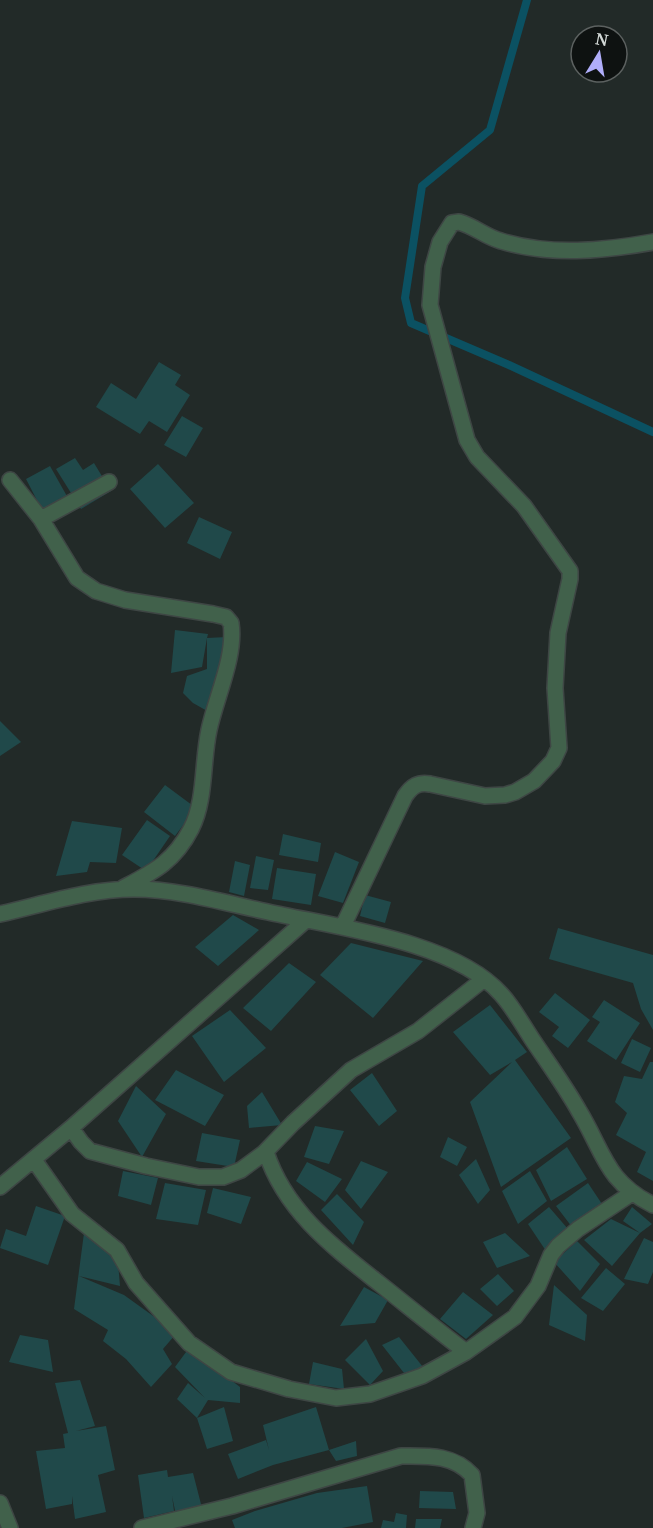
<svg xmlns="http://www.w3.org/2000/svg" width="653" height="1528" font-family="'Noto Serif',serif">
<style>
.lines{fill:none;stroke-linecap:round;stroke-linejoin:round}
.stream{stroke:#0b5162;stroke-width:8}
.building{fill:#20494a}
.minor-casing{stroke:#3e4644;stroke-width:18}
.minor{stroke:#41614b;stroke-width:15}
</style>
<rect width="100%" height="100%" fill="#222a28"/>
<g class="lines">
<path class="stream" d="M527,0L490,130L422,186L405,298L411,323L509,365L653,432"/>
</g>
<path class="building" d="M159,362L181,375L175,385L190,395L167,432L149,421L140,434L96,407L111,383L136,399Z
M182,416L203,428L186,457L164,445Z
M75,458L83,470L94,463L111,491L81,509L56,469Z
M158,464L194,503L165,528L130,489Z
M50,466L68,498L43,512L26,479Z
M199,517L232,532L220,559L187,543Z
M175,630L208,634L207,638L227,637L209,712L193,703L183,693L187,676L207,669V638L202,667L171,673Z
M0,721L21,742L0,756Z
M165,785L196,808L175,836L144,812Z
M147,820L170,836L146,871L122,855Z
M72,821L122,828L116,863L90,862L87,872L56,876Z
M283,834L321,843L318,862L279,855Z
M335,852L359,862L343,903L318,896Z
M256,856L274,860L268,890L250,888Z
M235,861L250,865L244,896L229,892Z
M277,868L316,874L311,905L272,899Z
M365,895L391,902L385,923L360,916Z
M233,915L259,930L218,966L195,947Z
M558,928L653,955V1030L641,1009L633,983L549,959Z
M351,943L423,961L373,1018L320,975Z
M289,963L316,982L271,1031L243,1008Z
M555,993L590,1020L568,1048L552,1036L559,1027L539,1012Z
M604,1000L640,1023L616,1060L587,1041L600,1022L592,1017Z
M490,1005L527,1052L515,1060L571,1138L501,1187L470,1102L512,1062L490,1075L453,1032Z
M230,1010L266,1048L224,1082L192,1036Z
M632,1039L651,1048L640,1072L621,1063Z
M650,1062H653V1181L637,1172L646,1152L616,1135L627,1113L615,1102L624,1076L642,1079Z
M176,1070L224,1095L205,1126L155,1100Z
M372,1073L397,1111L379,1126L350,1090Z
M136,1086L166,1114L142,1157L118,1121Z
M262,1092L282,1125L249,1128L247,1106Z
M315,1126L344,1131L329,1164L304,1157Z
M202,1133L240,1140L234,1167L196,1161Z
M448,1137L467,1147L457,1166L440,1157Z
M567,1147L587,1179L551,1201L536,1170Z
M476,1159L490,1190L478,1204L459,1175Z
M361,1161L388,1172L361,1209L345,1190Z
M307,1162L342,1179L325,1202L296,1181Z
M123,1171L158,1178L151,1205L118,1196Z
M530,1171L547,1201L518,1224L502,1191Z
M165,1183L206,1190L198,1225L156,1219Z
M588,1183L604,1207L572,1227L556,1206Z
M213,1188L251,1197L241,1224L207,1213Z
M337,1194L364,1222L353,1245L321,1210Z
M36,1206L65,1216L48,1265L0,1248L6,1229L26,1236Z
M549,1207L568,1229L546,1251L528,1224Z
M632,1207L652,1224L640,1233L612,1266L584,1240L611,1219L640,1233L623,1221Z
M84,1233L117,1250L120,1286L79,1276L124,1295L156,1318L175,1335L163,1349L172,1364L151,1387L126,1359L103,1341L108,1330L74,1309Z
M505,1233L530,1256L497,1268L483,1242Z
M644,1238L653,1242V1272L648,1284L624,1279Z
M577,1241L600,1264L580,1291L554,1262Z
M606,1268L625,1284L603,1311L581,1298Z
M498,1274L514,1291L497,1306L480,1289Z
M554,1285L587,1315L585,1341L549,1325Z
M364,1287L388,1300L375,1323L340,1326Z
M463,1292L493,1315L466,1339L440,1319Z
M20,1335L48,1340L53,1372L9,1362Z
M399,1337L423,1367L404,1373L382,1345Z
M366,1339L383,1371L370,1385L345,1360Z
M189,1348L240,1387V1403L208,1400L197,1418L177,1399L188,1383L205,1398L175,1367Z
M313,1362L342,1369L344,1389L309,1384Z
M80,1380L95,1426L76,1431L106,1426L115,1470L98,1475L106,1512L75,1519L72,1496V1504L46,1509L36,1451L65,1448L63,1434L68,1433L55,1383Z
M224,1407L233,1441L207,1449L197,1418Z
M316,1407L329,1450L273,1465L238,1479L228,1454L266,1440L269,1450L263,1425Z
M356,1441L357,1456L336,1461L329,1450Z
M167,1470L168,1477L193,1473L202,1508L176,1515L172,1496L174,1511L144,1518L138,1475Z
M367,1486L373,1522L342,1528H235L232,1520L255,1511L317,1493Z
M420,1491L453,1492L456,1509L419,1508Z
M396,1513L407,1515L406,1528H381L383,1520L394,1522Z
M416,1519H442L440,1528H415Z"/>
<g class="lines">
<g class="minor-casing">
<path id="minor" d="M10,480L41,519L77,578L96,591L125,600L213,614L226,617L231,623C236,656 216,697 209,730C202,762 206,800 191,829C174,862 153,872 123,888
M41,519L109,482
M0,914C44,904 89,889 134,889C179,889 225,903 268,912C335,927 454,941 501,994C513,1007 522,1024 532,1039C548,1063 565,1086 579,1111C604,1152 605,1181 653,1205
M343,926L405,796C412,786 418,782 430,784L485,796L505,795L515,792L534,781L553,761L559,748L555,688L558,633L570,579V571L524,506L477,457L467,440L430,305L433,267L440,242L452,223L459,222C474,226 486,237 501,241C551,256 603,251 653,242
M71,1128L81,1142L90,1151L146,1166L199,1177H223L241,1170L264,1153L293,1123L351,1070L418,1031L484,979
M266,1152C285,1211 333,1247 380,1284C409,1307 437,1330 466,1352
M34,1160L72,1214L117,1250L136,1283L189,1343L231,1372L289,1389L336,1398L370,1394L422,1376L466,1352L515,1317L538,1286L551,1255L558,1246L578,1229L632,1193
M0,1187L71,1128L306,920
M0,1503L10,1528
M142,1528L232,1506L401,1456C427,1456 453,1454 472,1475L477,1513L473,1528"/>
</g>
<use href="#minor" class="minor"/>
</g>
<g transform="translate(599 54) rotate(11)"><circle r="28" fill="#0e1211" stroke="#5c6160" stroke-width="1.5"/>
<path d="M0-4.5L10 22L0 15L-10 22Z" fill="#b0aefa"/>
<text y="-9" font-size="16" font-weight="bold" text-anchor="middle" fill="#d2d8d6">N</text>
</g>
</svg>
